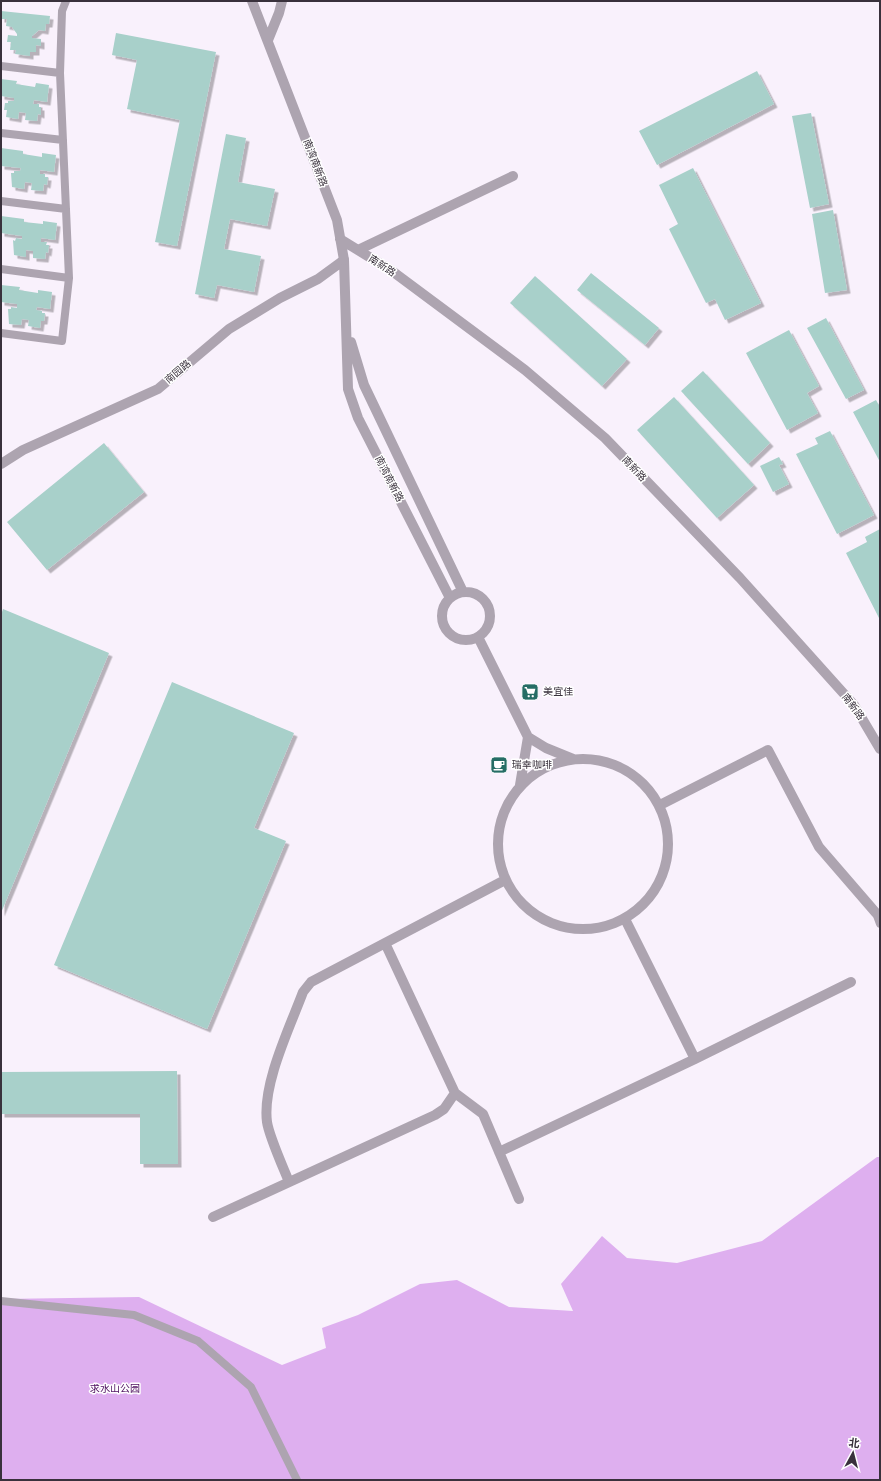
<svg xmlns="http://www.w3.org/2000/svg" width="881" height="1481" font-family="'Nunito Sans','Noto Sans SC',sans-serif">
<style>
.green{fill:#deafef}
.building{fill:#a8d0ca;filter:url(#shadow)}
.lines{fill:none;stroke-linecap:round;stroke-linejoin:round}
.service{stroke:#ada4b0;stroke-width:8}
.minor{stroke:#ada4b0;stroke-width:10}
.tertiary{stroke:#ada4b0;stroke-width:10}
.labels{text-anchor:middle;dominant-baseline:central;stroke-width:3;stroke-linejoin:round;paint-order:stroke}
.street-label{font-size:10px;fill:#39313c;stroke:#fff}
.poi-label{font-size:10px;fill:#39313c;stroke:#fff;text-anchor:start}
.park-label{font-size:10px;fill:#4c0c5e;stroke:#fff}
</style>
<defs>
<filter id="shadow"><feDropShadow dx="3.5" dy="3.5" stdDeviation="0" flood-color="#0004"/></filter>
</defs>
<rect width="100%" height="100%" fill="#f9f1fc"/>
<path class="green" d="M877,1157H880V1480H1V1299L139,1297L282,1365L326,1348L322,1328L358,1315L420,1284L457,1280L509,1307L573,1311L561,1284L602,1236L627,1258L677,1263L762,1241Z"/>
<path class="building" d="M1,11L50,16L49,24H46L45,31L39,30L32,36V38L41,39V46L36,45V52H30V56L15,54L16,50H10L11,42H7L8,35L17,36V34L12,27L6,26L7,19H1Z
M116,33L216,52L177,246L155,242L180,120L127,109L137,60L112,55Z
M757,71L774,104L657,165L639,131Z
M1,79L17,81L16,84L35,87L36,83L49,85L47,102L34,100L33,104H39V107H41V115L38,114L37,121L25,120L26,113L19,112L18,119L6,117L7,110H4L5,103H8V101H14V98L1,96Z
M811,113L829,204L810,208L792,116Z
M226,134L246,138L238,182L275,189L267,226L230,219L224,249L261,256L254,292L217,285L214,298L195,294Z
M1,148L23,151V154L42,157V153L56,155L54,172L40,170V174H45V177H48L47,185L44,184L43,191L31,190L32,183L25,182L24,189L12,187L11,173H14V171H20L21,168L1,166Z
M693,168L761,303L725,320L715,299L706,303L669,229L678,224L659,185Z
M833,210L847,290L825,293L812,214Z
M1,216L24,219V222L43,224V221L57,223L55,240L41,238V242H47L46,245H49L48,253L46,252L45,259L33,258V251L26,250V257L14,255L13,240L15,241L16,238L22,239V236L1,233Z
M591,273L659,328L645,345L577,290Z
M535,276L627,359L602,386L510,303Z
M1,285L20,287L19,290L38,293V290L52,292L50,309L37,307L36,310L42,311V313H45L44,321H41L40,328L28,326L29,320L22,319L21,325L9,324L8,309H11V307L17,308V304L1,302Z
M826,318L864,390L846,399L807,328Z
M789,330L819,386L807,393L818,413L787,430L746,353Z
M703,371L770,443L748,464L681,391Z
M674,397L754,485L717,518L637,430Z
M876,400L880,407V462L853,412Z
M830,431L874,515L837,534L796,454L818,444L815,438Z
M104,443L144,492L47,570L7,522Z
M779,457L783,464L779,465L789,484L773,492L760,466Z
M880,529V620L846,553L867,542L865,537Z
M3,609L109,653L1,913V615Z
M172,682L294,733L254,828L286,841L207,1029L54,965Z
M177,1071L178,1164H140V1114H1V1072Z"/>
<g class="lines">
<path class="service" d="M1,66L60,73
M1,133L63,140
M1,201L66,209
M1,269L69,278
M1,333L62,341L69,278L60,73L62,11L66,1
M876,913L880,924
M1,1301L134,1315L198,1341L251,1387L297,1480"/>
<path class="minor" d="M344,260L348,389L358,418L450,598
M351,342L364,385L463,592
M1,464L23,450L158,389L229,329L280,298L318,279L344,260
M442 616a24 24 0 1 1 48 0a24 24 0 1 1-48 0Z
M478,637L528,737L520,785
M528,737L546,748L573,759
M498 844a85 85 0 1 1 170 0a85 85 0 1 1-170 0Z
M660,805L768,750L819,847L876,913
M625,919L695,1059
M385,943L455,1093L483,1114L519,1199
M499,1152L695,1059L851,982
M289,1182C283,1167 269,1136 267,1122C262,1084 290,1027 303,992L311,982L505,880
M213,1217L435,1115L444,1109L455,1093"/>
<path class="tertiary" d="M252,1L337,220L344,260
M268,40L279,13L282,1
M340,239L392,271L525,370L605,438L740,578L854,705L880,749
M358,250L513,176"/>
</g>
<defs>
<g id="supermarket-square" transform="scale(0.9)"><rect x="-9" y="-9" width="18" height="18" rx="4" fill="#256d65" stroke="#fff"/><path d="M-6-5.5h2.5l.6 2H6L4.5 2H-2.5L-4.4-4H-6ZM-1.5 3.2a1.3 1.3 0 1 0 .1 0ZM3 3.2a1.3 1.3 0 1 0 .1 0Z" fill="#fff"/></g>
<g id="cafe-square" transform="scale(0.9)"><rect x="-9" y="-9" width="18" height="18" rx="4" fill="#256d65" stroke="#fff"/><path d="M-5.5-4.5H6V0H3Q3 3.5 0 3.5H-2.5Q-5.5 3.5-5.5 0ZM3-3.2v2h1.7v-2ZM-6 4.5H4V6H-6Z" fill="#fff"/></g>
</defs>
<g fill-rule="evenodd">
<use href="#supermarket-square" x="530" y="692"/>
<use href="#cafe-square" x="499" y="765"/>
</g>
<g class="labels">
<g class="street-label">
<text transform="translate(315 163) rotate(69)">南湾南新路</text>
<text transform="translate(382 266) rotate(33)">南新路</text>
<text transform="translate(178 372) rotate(-40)">南园路</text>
<text transform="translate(634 469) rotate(47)">南新路</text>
<text transform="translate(389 479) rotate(63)">南湾南新路</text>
<text transform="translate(853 707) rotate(53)">南新路</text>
</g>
<g class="poi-label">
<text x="543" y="692">美宜佳</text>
<text x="512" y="765">瑞幸咖啡</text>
</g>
<g class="park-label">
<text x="115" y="1389">求水山公园</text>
</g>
</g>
<rect width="881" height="1481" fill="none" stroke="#39313c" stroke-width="4"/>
<g transform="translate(853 1453) rotate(7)" stroke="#ffffff" stroke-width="3" paint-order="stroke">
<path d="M0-3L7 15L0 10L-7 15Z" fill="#39313c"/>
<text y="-6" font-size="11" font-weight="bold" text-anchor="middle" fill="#39313c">北</text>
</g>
</svg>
